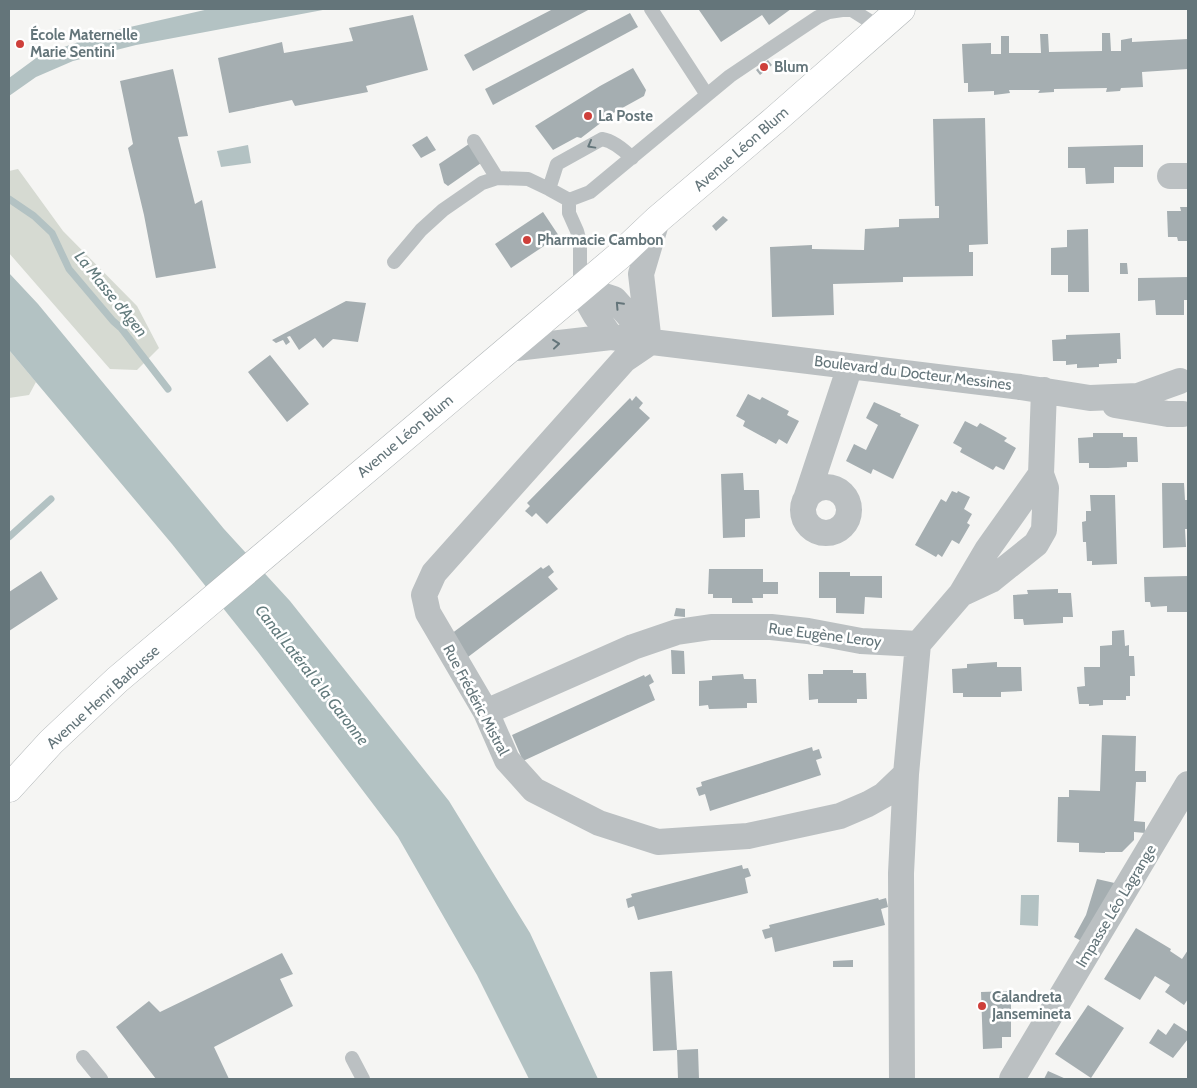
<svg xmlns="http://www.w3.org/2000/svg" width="1197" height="1088" font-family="Cabin,sans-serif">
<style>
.green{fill:#d6dad2}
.water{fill:#b3c2c3}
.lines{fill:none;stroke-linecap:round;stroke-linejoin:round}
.stream{stroke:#b3c2c3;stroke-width:7}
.building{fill:#a5aeb1}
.primary-casing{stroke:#afb4b6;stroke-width:29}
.service{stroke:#bbc0c2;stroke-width:14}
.minor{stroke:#bbc0c2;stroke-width:26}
.primary{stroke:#fff;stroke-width:28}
.oneway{stroke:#64757a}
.poi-dot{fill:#ce3f3a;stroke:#fff;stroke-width:2}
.labels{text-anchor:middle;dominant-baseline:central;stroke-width:5;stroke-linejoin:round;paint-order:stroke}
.poi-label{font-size:15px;font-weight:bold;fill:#64757a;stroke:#fff;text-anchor:start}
.street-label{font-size:15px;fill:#64757a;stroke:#fff}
.water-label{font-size:16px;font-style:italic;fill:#637b7d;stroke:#fff}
</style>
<rect width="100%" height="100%" fill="#f5f5f3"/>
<path class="green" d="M18,169L63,231L137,306L159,348L137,370L110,369L9,253V171Z
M9,350L36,382L29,395L9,398Z"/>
<path class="water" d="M209,9H328L136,45L73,61L36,77L9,96V78L47,50L64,47L108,32Z
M248,145L251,163L221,167L217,151Z
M9,273L38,304L224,529L290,601L449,801L530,933L598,1079H529L477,975L398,837L258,652L172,544L9,350Z
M1021,895H1039L1038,926L1020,925Z"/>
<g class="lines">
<path class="stream" d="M9,199L34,216L52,233L69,269L113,321L121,328L168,389
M9,537L51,499"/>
</g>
<path class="building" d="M553,9H590L473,71L464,55Z
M701,9H791L769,25L762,15L721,42L699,10Z
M630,13L638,27L493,105L485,89Z
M413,15L428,70L366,86L368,92L295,106L292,100L229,113L218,58L282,42L284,53L353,41L349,28Z
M1102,33H1110L1111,51H1121V40L1132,38V42L1188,39V69L1142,72L1143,87L1121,88L1120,91L1106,92L1107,88L1054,89V92L1038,93L1040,90H1009L1010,93L994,95V91L968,92V83H964L962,44L991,43V54H1001V36H1009V53H1041L1040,34H1048L1049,52L1102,51Z
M768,60L772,65L760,75L756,70Z
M633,68L646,90L644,96L615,112L581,138L577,137L553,150L535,126L600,86Z
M173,69L188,136L178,137L195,204L202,200L216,268L156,278L144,215L128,148L133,144L120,81Z
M985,118L988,244L969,245V252H973V276L903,277V282L833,284L834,315L772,317L770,247L812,245V249L864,250L865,229L899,227V219L939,218V206H935L933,119Z
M427,136L436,150L421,158L412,145Z
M469,144L481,163L448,186L444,183L439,164Z
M1143,145V167H1114V183L1086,184L1085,168H1068V147Z
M1180,207H1188V241H1178L1177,237H1168L1167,211H1181Z
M543,212L559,236L511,268L495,244Z
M723,216L728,220L716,231L712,226Z
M1088,229L1089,292H1068V275H1051V248L1067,247V230Z
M1120,263H1127L1128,274H1120Z
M1188,277V300H1184V315H1156L1155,300L1138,301V278Z
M346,301L366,303L358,342L333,339L323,348L315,338L299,350L290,336L287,337L290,342L286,345L283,340L276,343L272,340Z
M1120,333L1121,359H1117V363L1099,364V367L1077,368V364L1066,365V361H1053L1052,340L1066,339V335Z
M270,355L309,404L287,422L248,372Z
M748,394L760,400L762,397L789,411L787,415L799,421L787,444L779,439L776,444L743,426L745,421L736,416Z
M636,396L643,403L639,408L650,418L547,524L536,513L532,517L525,511L530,506L527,503L630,398L632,401Z
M874,402L901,414L900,416L919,425L893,479L873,469L871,474L846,461L854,444L866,450L878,425L866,418Z
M965,421L977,427L980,423L993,430L1007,438L1004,441L1016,448L1004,470L996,466L993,470L960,452L962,448L953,443Z
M1093,433H1123V437H1137L1138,462H1127V467L1108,468H1089V463H1079L1078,438L1093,437Z
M743,473L744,490H759L760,518L745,519V537L723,538L721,474Z
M1162,483H1184L1185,500H1188V529H1185L1186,547L1163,548Z
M952,491L957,493L958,491L970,497L964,509L972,514L967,523L970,525L959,544L952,540L942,557L938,554L936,557L915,545L941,499L946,502Z
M1090,495H1115L1117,564L1092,565V561H1087L1086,542H1083L1082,522L1086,521V511H1091Z
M549,565L554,572L548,577L558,589L468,657L451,634L541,567L543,569Z
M709,569H763V582H778V594H763V598H752L753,603H732V598H713V594H708Z
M41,571L58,599L9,631V592Z
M819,572H850V576H882V598L865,597L864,614L836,613V598H819Z
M1188,576V612H1167V606L1151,607L1150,602H1145L1144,577Z
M1058,589V593H1071L1073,617H1063V623L1024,625L1023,619H1014L1013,595L1028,594L1027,590Z
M676,608L685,609V617L674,616Z
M1124,630L1125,646L1129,645V656H1134L1135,676H1130V696H1126V700H1103V705L1089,706V704H1079L1077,687L1085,686L1084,667H1100V646L1112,645V631Z
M671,650L684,651L685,674H672Z
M997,662V667H1021L1022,691L1001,692V697H963V693H953L952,669L967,668V664Z
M823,670H853V673H866L867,699H857V703H818V699L809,700L808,674H823Z
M650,674L654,682L649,685L655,700L523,761L512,735L644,675L645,677Z
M743,674L744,679H756L757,703H747V708L709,709L708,705L699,706V681L712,680V676Z
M1102,735L1136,736L1135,771H1146V782H1136L1134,821L1145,822V833L1134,832V840L1122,852H1105V853L1079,852V843L1057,842L1058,797H1069V790L1100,791Z
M812,747L813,751L819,749L822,758L816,760L821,775L710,811L705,794L699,796L696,788L702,786L701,782Z
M742,865L743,869L748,868L751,876L745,878L748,893L638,920L634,906L628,908L626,899L632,897L631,894Z
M1097,879L1119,884L1087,944L1074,937L1086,915Z
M878,898L879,900L886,898L888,907L881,909L885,925L775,952L772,937L765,939L762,930L770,928L769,925Z
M1136,928L1171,949L1170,951L1182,959L1188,950V999L1184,1005L1165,992L1170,985L1155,976L1140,1000L1104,979Z
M282,953L293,974L280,979L293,1006L214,1047L229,1079H156L116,1027L149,1001L160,1012Z
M853,960V967H833V961Z
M672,971L677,1050L653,1051L650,972Z
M1011,991V1037H1002V1048L983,1049L981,992Z
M1088,1005L1124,1028L1091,1078L1055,1054Z
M1174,1023L1188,1032V1039L1173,1058L1149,1043L1158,1029L1166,1035Z
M698,1049L699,1079H678L677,1050Z
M1048,1071L1066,1079H1044Z"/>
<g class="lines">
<g class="primary-casing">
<path id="primary" d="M9,788L51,742L117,680L619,256L657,220L777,118L901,9"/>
</g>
<path class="service" d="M707,95L730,76L794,33L818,17L829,12L842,10H852L879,27
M474,141L497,178
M549,189L557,164L602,139C613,141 624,150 632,158
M394,262L421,230L443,210L482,183L497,178L528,179L549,189L569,200
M580,288V242L577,231L569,213V200L590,192L707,95L651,9
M83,1057L101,1079
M352,1058L363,1079"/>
<path class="minor" d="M1170,176H1188
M580,288L614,299L648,337
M580,288L596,316L611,337
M649,343L624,360L434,573L424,595L428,613L486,712L507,760L534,790L599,823L658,842L748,836L840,816L868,804L884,795L906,774
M649,343L641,274L657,220
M507,349L611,337L1020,387L1090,398L1138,396L1180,381
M1115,405L1168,414H1183
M803 510a23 23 0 1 1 46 0a23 23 0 1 1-46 0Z
M805,502L850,366
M961,594L991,580L1036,544L1044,530L1046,488L1041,474
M486,712L633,647L677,632L711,627H771L808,631L861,641L918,644L961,594L987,550L1041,474L1044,390
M902,1079L901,873L906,774L918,644
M1012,1079L1188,784"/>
<use href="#primary" class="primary"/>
</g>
<defs><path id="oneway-chevron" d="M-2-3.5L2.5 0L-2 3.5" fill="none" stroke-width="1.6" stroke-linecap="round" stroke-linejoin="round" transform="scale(1.25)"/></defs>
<g class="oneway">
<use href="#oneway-chevron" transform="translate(591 145) rotate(151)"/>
<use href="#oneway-chevron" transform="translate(619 305) rotate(-133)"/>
<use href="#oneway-chevron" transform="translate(556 344) rotate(-6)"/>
</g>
<g class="poi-dot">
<circle cx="20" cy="44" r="5"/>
<circle cx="764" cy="67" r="5"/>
<circle cx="588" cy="116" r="5"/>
<circle cx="527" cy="240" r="5"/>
<circle cx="982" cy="1006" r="5"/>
</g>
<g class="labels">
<g class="poi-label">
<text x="30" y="35">École Maternelle<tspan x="30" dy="17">Marie Sentini</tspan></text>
<text x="774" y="67">Blum</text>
<text x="598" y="116">La Poste</text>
<text x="537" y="240">Pharmacie Cambon</text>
<text x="992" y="997">Calandreta<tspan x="992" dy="17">Jansemineta</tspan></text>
</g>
<g class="street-label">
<text transform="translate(741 149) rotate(-41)">Avenue Léon Blum</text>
<text transform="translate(913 373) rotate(7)">Boulevard du Docteur Messines</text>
<text transform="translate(405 436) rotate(-40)">Avenue Léon Blum</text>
<text transform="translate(825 635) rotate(7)">Rue Eugène Leroy</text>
<text transform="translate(103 697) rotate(-42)">Avenue Henri Barbusse</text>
<text transform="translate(476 700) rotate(62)">Rue Frédéric Mistral</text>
<text transform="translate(1116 906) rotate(-59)">Impasse Léo Lagrange</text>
</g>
<g class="water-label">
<text transform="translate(111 294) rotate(51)">La Masse d'Agen</text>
<text transform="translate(312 675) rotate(52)">Canal Latéral à la Garonne</text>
</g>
</g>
<rect width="1197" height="1088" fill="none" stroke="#64757a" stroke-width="20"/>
</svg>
